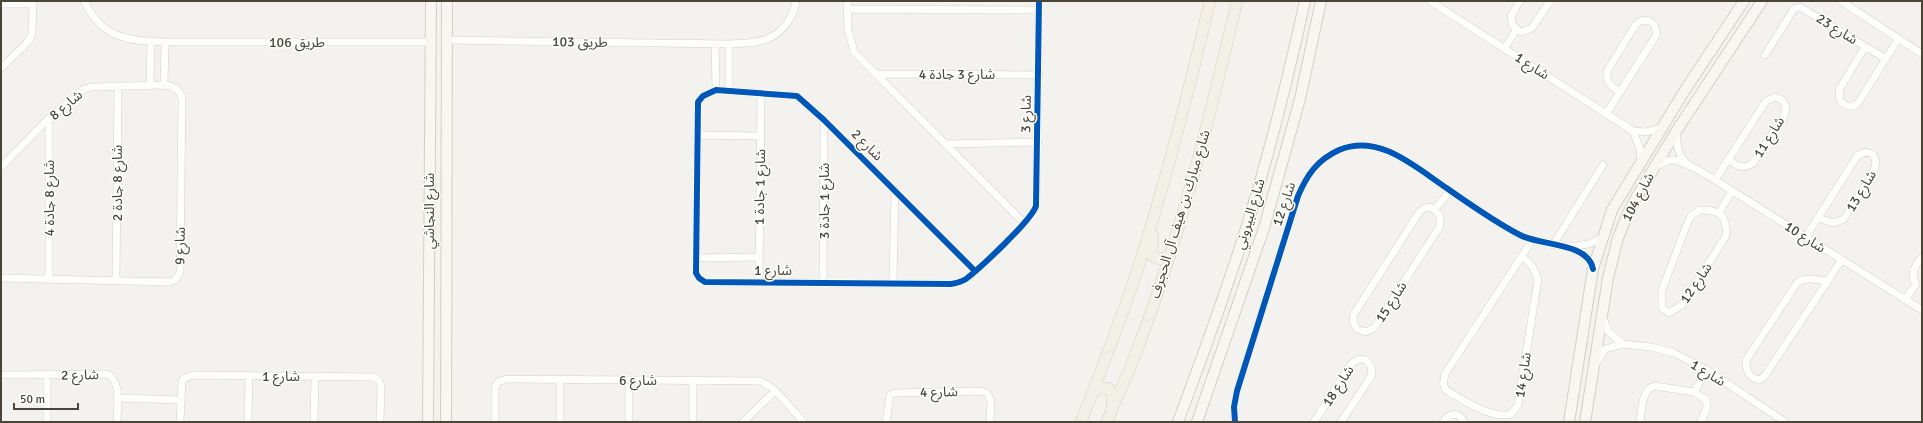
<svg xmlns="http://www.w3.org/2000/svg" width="1923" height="423" font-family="Signika,'Noto Sans Arabic',sans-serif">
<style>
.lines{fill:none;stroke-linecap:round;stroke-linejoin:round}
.street-casing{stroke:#d2d0cb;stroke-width:8}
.secondary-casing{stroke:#d3cfc5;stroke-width:12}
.primary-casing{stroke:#d6cebb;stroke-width:12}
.street{stroke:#fdfdfc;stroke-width:7}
.secondary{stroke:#f7f6f1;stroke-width:10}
.primary{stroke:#f2efe6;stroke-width:11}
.cycleway-casing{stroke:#fff;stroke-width:8}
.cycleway{stroke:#0057b8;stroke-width:6}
.labels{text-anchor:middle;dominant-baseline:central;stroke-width:3;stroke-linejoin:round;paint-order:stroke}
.street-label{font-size:14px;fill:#4b4439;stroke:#fff}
</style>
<rect width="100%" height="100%" fill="#f4f2ee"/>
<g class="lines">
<g class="street-casing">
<path id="street" d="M84,1C102,38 127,41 165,42H430
M847,1L848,30L854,52L1024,223
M1430,1L1633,131L1640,149L1641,163
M1520,1L1511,16L1513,26L1521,32L1532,28L1550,1
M1841,1L1922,54
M1,4H33
M847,9L1039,10
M446,40L729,44C741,43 755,44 767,39C782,33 794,17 796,1
M715,44L716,90
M1865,47L1839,90L1840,100C1845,107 1852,108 1858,103L1898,39
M1505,48L1516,30
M1765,55L1794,9L1800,7L1886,59
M1,68L26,44L32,35L33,1
M876,74L1039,75
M150,85L151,41
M164,85L165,42
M729,91V44
M1606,114L1657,34L1654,24C1647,19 1643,19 1636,24L1607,71C1606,82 1611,87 1620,92
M49,118V278
M1633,131L1646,132L1662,128
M1677,132C1676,146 1678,154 1687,164
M697,135L760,136
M945,144L1038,142
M1,167L49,118L84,89L91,87L164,85C174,86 178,88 182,97L180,273L175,280L170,282L1,278
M1656,167C1661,164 1665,161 1671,160C1683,159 1704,174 1715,180L1922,310
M1715,180L1766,101L1775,97L1782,100L1786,107L1784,116L1753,163C1743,170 1737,166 1729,160
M1430,207C1439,211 1441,217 1440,226L1375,327L1366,332L1357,329L1353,321L1354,314L1420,211L1425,208Z
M1435,209L1450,191
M1700,210C1720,209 1728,217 1726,236L1682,305L1669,313L1662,308V290L1687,224L1691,216Z
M1719,213L1732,191
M1805,238L1858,155L1866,152L1873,154L1876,162L1874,171L1844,219L1833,223L1819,218
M1553,245L1603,165
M1569,247L1588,244L1603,238
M1522,256L1532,266L1538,279L1518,405L1511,414C1493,420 1461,399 1446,390C1442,385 1444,379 1445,374L1522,256L1532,240
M696,258L759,257
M975,271L824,120L797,96L716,90L703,96L698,102L696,273L699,278L705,282L951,284C957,283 961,282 966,279C980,268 1031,221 1036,206L1039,1
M116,280L118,86
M1826,281C1816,280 1806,276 1797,283L1746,360C1746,370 1748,377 1759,380L1764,377L1841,261
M759,282L761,93
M823,282L824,120
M893,283L895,190
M1916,284C1909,273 1916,265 1922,257
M1905,300L1916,284
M1603,318L1608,331L1623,344
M1596,364L1605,349L1623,344L1651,347L1674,353L1707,370L1785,422
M1,375L108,374C122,384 117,406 117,422
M693,380V422
M1694,392L1707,370
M118,398L181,400
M47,422V376
M180,422L182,382L184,378L193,375L373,377L379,380L381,386L380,422
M248,422L249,376
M314,422L315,376
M495,422V388L498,382L506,379L759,381C777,387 790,408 803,422
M560,422V379
M629,422V380
M743,422L775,391
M886,422L890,395L895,393L980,391L987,393L991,401L990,422
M1235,422L1234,407L1237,391L1298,196C1307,175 1317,160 1339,150C1380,133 1416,168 1448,189C1471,205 1495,222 1520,235C1540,246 1588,242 1593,269
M1314,422L1352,363L1359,359L1366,360L1371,366L1372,375L1341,422
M1443,422C1449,413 1459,411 1464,422
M1640,422C1642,411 1641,389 1655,386L1694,392L1706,400L1707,408L1701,422"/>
</g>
<g class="secondary-casing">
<path id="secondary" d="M428,422L431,1
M446,422L447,1
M1178,422C1203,355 1228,287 1249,219C1271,147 1289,74 1305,1
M1197,422L1264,228L1300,99L1321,1
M1569,422L1593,269L1612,210L1685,90L1744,1
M1585,422L1608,278L1618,238L1626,218L1634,201L1677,130L1762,1"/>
</g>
<g class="primary-casing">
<path id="primary" d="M1153,236L1152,255C1158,261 1162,259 1169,256
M1093,392L1099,388H1108L1113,396L1112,405
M1081,422C1101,371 1121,320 1138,268C1166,180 1189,91 1210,1
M1107,422C1115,400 1126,380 1134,358C1179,242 1209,121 1237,1"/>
</g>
<use href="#street" class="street"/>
<use href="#secondary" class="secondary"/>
<use href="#primary" class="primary"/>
<g class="cycleway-casing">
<path id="cycleway" d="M975,271L824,120L797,96L716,90L703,96L698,102L696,273L699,278L705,282L951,284C957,283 961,282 966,279C980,268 1031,221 1036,206L1039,1
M1235,422L1234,407L1237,391L1298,196C1307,175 1317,160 1339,150C1380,133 1416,168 1448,189C1471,205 1495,222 1520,235C1540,246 1588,242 1593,269"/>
</g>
<use href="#cycleway" class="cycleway"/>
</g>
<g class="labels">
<g class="street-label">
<text transform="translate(1837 29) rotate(32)">شارع 23</text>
<text x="297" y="42">طريق 106</text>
<text transform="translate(580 42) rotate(1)">طريق 103</text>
<text transform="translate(1532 66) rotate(33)">شارع 1</text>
<text x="957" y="74">شارع 3 جادة 4</text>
<text transform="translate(66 105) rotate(-40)">شارع 8</text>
<text transform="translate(1026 114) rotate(-89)">شارع 3</text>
<text transform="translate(1769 137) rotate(-58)">شارع 11</text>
<text transform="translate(867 145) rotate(45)">شارع 2</text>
<text transform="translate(117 183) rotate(-90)">شارع 8 جادة 2</text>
<text transform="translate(760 187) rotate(-89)">شارع 1 جادة 1</text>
<text transform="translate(1861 191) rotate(-59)">شارع 13</text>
<text transform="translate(1638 197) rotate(-62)">شارع 104</text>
<text transform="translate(49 198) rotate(-90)">شارع 8 جادة 4</text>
<text transform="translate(824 201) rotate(-90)">شارع 1 جادة 3</text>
<text transform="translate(1284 204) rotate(-71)">شارع 12</text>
<text transform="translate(429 211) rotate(-90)">شارع النجاشي</text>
<text transform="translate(1180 214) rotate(-73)">شارع مبارك بن هيف آل الحجرف</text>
<text transform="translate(1250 214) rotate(-73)">شارع البيروني</text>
<text transform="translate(1805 237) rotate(33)">شارع 10</text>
<text transform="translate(180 246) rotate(-89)">شارع 9</text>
<text x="773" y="270">شارع 1</text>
<text transform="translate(1696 283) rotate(-56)">شارع 12</text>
<text transform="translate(1391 302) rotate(-57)">شارع 15</text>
<text transform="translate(1708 373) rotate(31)">شارع 1</text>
<text transform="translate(80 375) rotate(-1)">شارع 2</text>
<text transform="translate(1523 375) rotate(-81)">شارع 14</text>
<text x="281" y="376">شارع 1</text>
<text x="638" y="380">شارع 6</text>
<text transform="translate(1338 386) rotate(-57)">شارع 18</text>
<text transform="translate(939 392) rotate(-1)">شارع 4</text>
</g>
</g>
<rect width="1923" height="423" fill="none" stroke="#4b4439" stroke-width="4"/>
<path d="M14 403v6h64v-6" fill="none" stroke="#4b4439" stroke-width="2"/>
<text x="20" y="403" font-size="12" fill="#4b4439" stroke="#ffffff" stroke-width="3" paint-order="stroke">50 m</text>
</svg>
